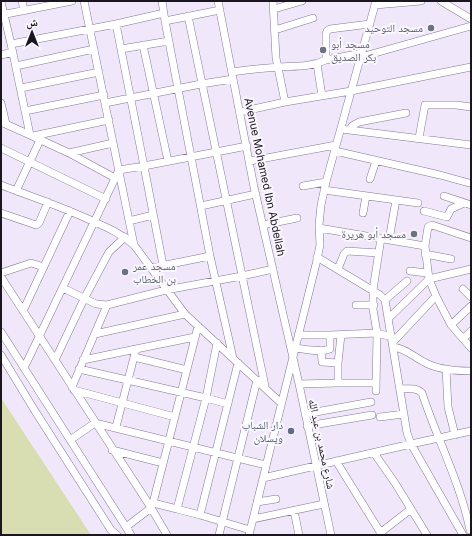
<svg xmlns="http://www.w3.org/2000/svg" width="472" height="536" font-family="Inter,'Noto Naskh Arabic',sans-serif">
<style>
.green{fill:#d8ddb2}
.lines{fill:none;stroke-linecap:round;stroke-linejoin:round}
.minor-casing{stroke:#867794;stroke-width:8}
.minor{stroke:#fff;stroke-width:7}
.worship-dot{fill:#6b7280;stroke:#fbf7fe;stroke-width:1.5}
.service-dot{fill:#5c6f8a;stroke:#fbf7fe;stroke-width:1.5}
.labels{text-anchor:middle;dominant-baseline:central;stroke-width:4;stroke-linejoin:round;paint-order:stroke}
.worship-label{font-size:11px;fill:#5b616d;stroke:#fbf7fe;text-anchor:end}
.street-label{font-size:11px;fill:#1b1520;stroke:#fbf7fe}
.service-label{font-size:11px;fill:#4e5e75;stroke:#fbf7fe;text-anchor:end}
</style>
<rect width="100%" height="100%" fill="#f1e7fa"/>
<path class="green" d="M1,398L91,535H1Z"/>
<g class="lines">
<g class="minor-casing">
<path id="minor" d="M22,1L24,11
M84,1L134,245
M162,1L165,21L220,10
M218,1L254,187L299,384L331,535
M273,1L276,58L285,102
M441,1L471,19
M1,2L11,44L116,24L164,13
M375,5L421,1
M274,9L302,1
M1,15L72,1
M188,16L265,386
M165,21L210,256L233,358
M275,30L313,18
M11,44L30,135L69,153L115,178
M143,45L168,161
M121,49L169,41
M362,53L326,60V34L327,31L330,29L370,24
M1,55L13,52
M361,57L471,26
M317,64L322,96
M16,66L94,49
M232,72C247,70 263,68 279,67C295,66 311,67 326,60
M21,88L99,72
M1,103L6,124
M105,103L201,84L233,79
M25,111L104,95
M240,112L285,102L351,91L471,67
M1,122L30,135
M341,129L471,145
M350,130L352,126L359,122L406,113
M33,136L109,120
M419,138L425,105H456L471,107
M1,148L106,199
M335,151L440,175L469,183
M69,153L113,143
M250,161L336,145
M370,179L376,161
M1,185C30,196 60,206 88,219C106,227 119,232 134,245L185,314L281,403
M303,186L326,182
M324,190L418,203
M16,191L40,140
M444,196L471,205
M201,206L256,194
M424,211L447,217L451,209L464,203
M1,213L36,225L39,223L48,202
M363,213L366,196
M129,221L153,215
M263,225L297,218
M319,228L425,246
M381,238L373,290V309L377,333L392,337
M471,238L432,225L428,227L425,246L429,279L471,269
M389,240L396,200
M425,254L451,259
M317,257L380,295L385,300L407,433L411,444L463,535
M163,265L144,166L247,146
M151,268L210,256
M338,269L344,254L347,251L379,253
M410,271L427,273
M1,273L31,263L44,267
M1,277L150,506
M63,288L96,304L107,305
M463,289L471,297
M385,300L407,281
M356,305H374
M23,311L70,211
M388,319L429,279L436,296L451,325L471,348
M451,325L471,306
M1,332L131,535
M95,334L185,314
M330,335L377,333L376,391
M463,339L471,331
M393,342L436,296
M393,347C405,348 414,357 424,362C438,370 456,371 471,371
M295,348C305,349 320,353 330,349V335H298
M1,355L35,411L111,530L117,535
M134,357L187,370
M55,360L84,299L109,252L125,237
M83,360L136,349
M238,363L200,515L250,530
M338,363L341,335
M24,368L119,170L144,166L116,24
M79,369L206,398L228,404
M446,369L448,407L455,435
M338,383H376
M299,384L338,383V363L322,362L321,350
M72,387L107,305L166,290L242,276L273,269
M401,389C408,389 416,387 422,393C437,439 460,482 470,530
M74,390L175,417
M305,414L371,402
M380,417L404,414
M307,426L372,415
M116,427L136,349L195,337
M70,440L95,423L266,465
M112,450L163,463
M374,453L395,483L427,535
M336,461L382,535
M263,478L411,444L471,431
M257,502L276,499
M153,504L150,506L167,535
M177,509L153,503L198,326
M294,511L299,535
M200,515L177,509L206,398L217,343
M253,519L324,504
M126,527L151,508
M380,533L411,509
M219,535L257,380
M249,535L316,264L320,245L319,225L321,205L326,182L376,1"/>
</g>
<use href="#minor" class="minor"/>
</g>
<g class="worship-dot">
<circle cx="431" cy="28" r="4"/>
<circle cx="323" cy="50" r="4"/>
<circle cx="414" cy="234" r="4"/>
<circle cx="125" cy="272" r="4"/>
</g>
<circle class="service-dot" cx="291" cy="431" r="4"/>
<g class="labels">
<g class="worship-label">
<text x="423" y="28">مسجد التوحيد</text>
<text x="331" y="44" text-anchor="start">مسجد أبو<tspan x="331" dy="13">بكر الصديق</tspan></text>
<text x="406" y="234">مسجد أبو هريرة</text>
<text x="133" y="266" text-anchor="start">مسجد عمر<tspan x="133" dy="13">بن الخطاب</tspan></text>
</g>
<g class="street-label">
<text transform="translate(265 177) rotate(78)">Avenue Mohamed Ibn Abdellah</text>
<text transform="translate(322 444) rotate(78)">شارع محمد بن عبد الله</text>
</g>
<g class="service-label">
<text x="283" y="425">دار الشباب<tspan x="283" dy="13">ويسلان</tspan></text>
</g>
</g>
<rect width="472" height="536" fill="none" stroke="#1b1520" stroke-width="4"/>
<g transform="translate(32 32)" stroke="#fbf7fe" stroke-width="3" paint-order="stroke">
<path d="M0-3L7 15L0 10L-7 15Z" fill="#1b1520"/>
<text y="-6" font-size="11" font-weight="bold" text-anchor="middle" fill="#1b1520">ش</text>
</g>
</svg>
